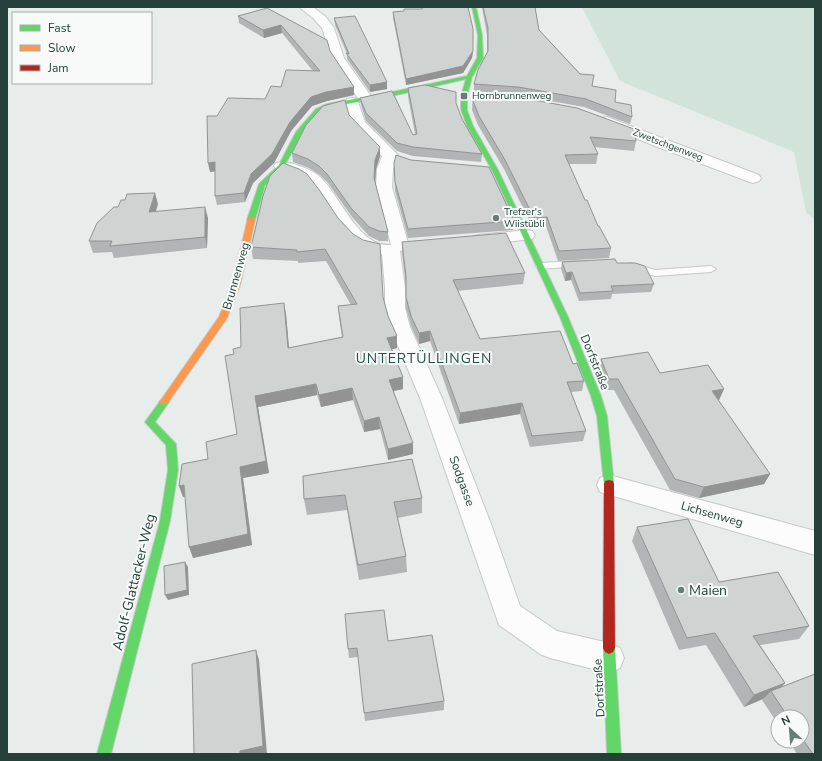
<svg xmlns="http://www.w3.org/2000/svg" width="822" height="761" font-family="'Nunito Sans',sans-serif">
<style>
.green{fill:#d2e4d9}
.lines{fill:none;stroke-linecap:round;stroke-linejoin:round}
.lane-casing{stroke:#c5c9c7;stroke-width:2}
.street-casing{stroke:#c5c9c7;stroke-width:2}
.fast-casing{stroke:#c4c9c8;stroke-width:2}
.slow-casing{stroke:#c4c9c8;stroke-width:2}
.jam-casing{stroke:#c4c9c8;stroke-width:2}
.lane{fill:#fcfcfc;fill-rule:evenodd}
.street{fill:#fcfcfc;fill-rule:evenodd}
.fast{fill:#63d668;fill-rule:evenodd}
.slow{fill:#ff974d;fill-rule:evenodd}
.jam{fill:#b3261e;fill-rule:evenodd}
.wall{fill:#b2b5b5}
.shaded-wall{fill:#919493}
.building{fill:#cfd3d2;stroke:#919493}
.poi-dot{fill:#697c78;stroke:#f7faf9;stroke-width:1.5}
.labels{text-anchor:middle;dominant-baseline:central;stroke-width:4;stroke-linejoin:round;paint-order:stroke}
.far-poi-label{font-size:10px;fill:#25403b;stroke:#f7faf9;text-anchor:start}
.far-street-label{font-size:10px;fill:#25403b;stroke:#f7faf9}
.street-label{font-size:12px;fill:#25403b;stroke:#f7faf9}
.quarter-label{font-size:14px;letter-spacing:1px;fill:#225149;stroke:#f7faf9}
.near-street-label{font-size:14px;fill:#25403b;stroke:#f7faf9}
.near-poi-label{font-size:14px;fill:#25403b;stroke:#f7faf9;text-anchor:start}
</style>
<rect width="100%" height="100%" fill="#e8ecea"/>
<path class="green" d="M582,7H815V220L806,212L794,152L620,81Z"/>
<g class="lines">
<g class="lane-casing">
<path id="lane" d="M577,261L581,262L582,264L581,266L540,269L535,266L540,263Z
M631,263L655,270L711,266L716,269L711,272L655,276L627,268L626,266L627,264Z"/>
</g>
<g class="street-casing">
<path id="street" d="M299,7H313L326,17L334,28L344,58L373,99L371,102C364,104 361,102 357,97L332,58L322,28L313,18Z
M352,98L357,99L365,122L398,155L393,169L392,187L409,246L406,250L400,251L405,288V308L410,327L442,398L491,524L520,606L557,631L609,643L620,648L624,658L620,668L609,673L550,658L540,654L499,625L420,398L390,327L385,308V288L382,254C336,246 337,212 309,184C300,176 280,174 274,166L276,163C284,161 290,163 297,165C305,168 313,171 319,176C340,194 358,248 391,245L376,187L377,169L382,156L351,123L345,102L347,99Z
M607,117L759,175L761,178L759,181L753,183L747,181L655,146L602,124L600,121L602,118Z
M526,230L532,231L535,235L532,239L479,245L473,244L470,240L473,236L479,235Z
M609,475L815,531V555L600,492L597,485L600,478Z"/>
</g>
<g class="fast-casing">
<path id="fast" d="M472,7H476L482,35L483,58L472,77L467,96V110L473,126L498,170L568,317L601,396L607,416L614,484L613,487L609,488L605,487L604,484L597,416L591,396L560,317L492,170L467,126L461,110V96L466,79L392,96L329,107L320,111L302,133L284,167L265,185L255,220L251,222L247,220L259,184L279,165L296,132L316,109L327,104L392,92L467,76L477,58L478,35Z
M164,399L167,400L169,402L155,422L176,444L178,470L170,521L111,754H97L160,521L168,470L166,445L145,422L161,400Z
M609,642L613,644L615,648L621,754H607L603,648L605,644Z"/>
</g>
<g class="slow-casing">
<path id="slow" d="M248,218H254L255,220L240,285L227,318L167,404H161L159,402L161,400L219,317L232,285Z"/>
</g>
<g class="jam-casing">
<path id="jam" d="M609,480L613,481L614,484L615,648L613,652L609,654L605,652L603,648L604,484L605,481Z"/>
</g>
<use href="#lane" class="lane"/>
<use href="#street" class="street"/>
<use href="#fast" class="fast"/>
<use href="#slow" class="slow"/>
<use href="#jam" class="jam"/>
</g>
<path class="wall" d="M482,7H535L539,30L592,86L615,102L632,117L630,124L584,107L517,95L474,91V84L487,52V35Z
M267,8L330,51L354,87V95L327,101L312,106L291,131L274,163L253,183L245,202L217,205L215,196V171L210,172L217,116L265,99L281,87L313,71L282,33L264,38L239,23L238,16Z
M393,12L473,51L472,58L463,73L406,85L393,18Z
M334,18L387,82V89L370,92L347,59V54L335,25Z
M408,88L456,103L462,119L482,154L481,162L413,156L397,151L366,121L361,105L360,98L413,135L415,134L408,96Z
M473,93L636,141L634,151L594,147L598,154L596,164H569L585,200L598,226L611,248L609,258L558,261L546,226L533,228L504,169L478,125L472,110Z
M349,115L380,156L376,169L375,181L388,232V241H379L369,236L352,217L328,183L320,175L309,168L293,162L292,153Z
M394,163L514,221L513,230L408,238L395,191Z
M263,196L383,297L397,348L392,349L403,389L393,391L413,454L388,460L380,429L364,432L353,400L321,407L317,395L258,407L269,473L243,478L252,545L193,558L185,497H183L179,486L208,459L237,434L234,354L241,347L286,314L289,348L342,337L339,318L338,306L351,305L326,261L298,263V261L253,259L251,247Z
M158,204L156,211L208,218L207,248L114,258L112,252L93,253L89,241Z
M402,242L525,273L523,284L457,291L480,339L573,364L584,381L582,391L571,392L586,431L583,441L530,447L520,414L459,424L430,341L419,344L411,326L406,308V287L402,252Z
M562,262L617,263L654,284L651,292L612,294L611,299L579,301L571,280L565,281L561,269Z
M601,359L660,373L724,389L719,400H718L770,474L764,484L699,498L670,490L614,390H606L598,370Z
M303,476L422,498V513L398,518L406,556L407,572L359,580L347,510L307,515L304,499Z
M688,519L719,582L778,572L809,626L799,639L760,645L785,683L781,687L815,674V754H797L789,741H802V717H778V724L762,700L763,699L744,707L706,645L679,650L632,541L637,527Z
M388,641L444,701V710L365,721L358,657L349,658L348,649Z"/>
<path class="shaded-wall" d="M281,25L282,33L264,38L263,30Z
M473,51L472,58L463,73L406,85V79Z
M387,82V89L370,92V85Z
M354,87V95L327,101L312,106L291,131L274,163L253,183L245,202L244,193L251,174L290,122L311,97L326,92Z
M380,147V156L376,169L375,187L374,178L375,160Z
M215,162L217,171L210,172L208,163Z
M155,193L158,204L152,223L149,212Z
M205,207L208,218L207,248L205,237Z
M572,272L571,280L565,281L566,273Z
M284,303L286,314L290,359L288,348Z
M430,331V341L419,344V333Z
M397,336V348L388,350L387,338Z
M403,377V389L389,392V380Z
M316,384L317,395L258,407L269,473L243,478L252,545L193,558L189,547L240,467L255,396Z
M352,388L353,400L321,407L319,395Z
M724,389L719,400L707,402L712,391Z
M522,403L520,414L459,424L460,413Z
M379,417L380,429L364,432V421Z
M413,443V454L388,460V449Z
M770,474L764,484L699,498L704,487Z
M184,485L189,496L183,497L179,486Z
M185,562L188,567L189,595L168,600L165,595Z
M256,650L259,660L267,754H240V751Z
M785,683L774,695L771,691L763,699L744,707L754,695Z"/>
<path class="building" d="M423,7H468L473,29V51L463,66L406,79L393,12L404,11V9H422Z
M483,7H535L539,30L580,74L594,75L592,86L616,90L615,102L631,105L632,117L586,99L518,87L474,84L478,70L488,51V28Z
M267,8L327,40L330,51L354,87L326,92L311,97L290,122L272,154L251,174L244,193L215,196V162L208,163L207,116H217L228,98L265,99L271,86L281,87L286,70L320,71L281,25L263,30L238,16Z
M355,16L387,82L370,85L346,53L349,54L334,18Z
M425,85L456,92V103L462,119L482,154L413,147L397,143L366,113L360,98L392,91L413,135L417,134L408,88Z
M473,93L518,97L577,108L634,129L636,141L590,137L598,154L565,155L585,200H587L598,226H599L611,248L559,251L547,217L534,218L505,160L479,116L473,101Z
M345,100L349,115L380,147L375,160L374,178L388,232L379,231L369,227L351,208L327,174L319,166L308,159L292,153L306,125L323,106Z
M396,155L411,160L489,167L514,221L408,229L395,182L394,163Z
M283,163L299,169L307,174L320,191L338,218L353,234L363,240L380,244L383,297L388,316L397,336L387,338L403,377L389,380L413,443L388,449L379,417L364,421L352,388L319,395L316,384L255,396L266,461L240,467L248,534L189,547L184,485L179,486L182,464L208,459L206,442L237,434L225,356L234,354L233,349L241,347L240,308L284,303L288,348L343,337L338,306L357,304L325,249L297,252V250L251,247L263,196L270,176Z
M155,193L149,212L205,207V237L110,246L112,241H89L97,223L114,207H118L121,200H125L127,194Z
M506,233L525,273L453,280L480,339L560,331L573,364L577,363L584,381L567,382L586,431L532,436L522,403L460,413L430,331L419,333L411,316L406,297V277L402,242Z
M615,259L617,263H635L645,266L654,284L611,286L613,291L580,293L572,272L566,273L562,262Z
M648,352L660,373L708,365L724,389L712,391L770,474L704,487L675,479L618,379H609L601,359Z
M412,459L422,498L394,502L406,556L358,565L345,495L304,499L303,476Z
M688,519L719,582L778,572L809,626L753,636L785,683L754,695L715,633L687,638L637,527Z
M185,562L187,590L165,595L164,566Z
M384,610L388,641L432,635L444,701L364,713L357,648L348,649L345,614Z
M256,650L263,746L240,751V754H194L192,664Z
M815,674V754H813L802,738V717H788L771,691Z"/>
<g class="poi-dot">
<rect x="460" y="92" width="8" height="8" rx="2"/>
<circle cx="496" cy="218" r="4"/>
<circle cx="681" cy="590" r="4"/>
</g>
<g class="labels">
<g class="far-poi-label">
<text x="472" y="96">Hornbrunnenweg</text>
<text x="504" y="212">Trefzer's<tspan x="504" dy="12">Wiistübli</tspan></text>
</g>
<g class="far-street-label">
<text transform="translate(668 145) rotate(21)">Zwetschgenweg</text>
</g>
<g class="street-label">
<text transform="translate(236 276) rotate(-74)">Brunnenweg</text>
<text transform="translate(595 362) rotate(68)">Dorfstraße</text>
<text transform="translate(462 481) rotate(70)">Sodgasse</text>
<text transform="translate(712 514) rotate(16)">Lichsenweg</text>
<text transform="translate(599 688) rotate(-93)">Dorfstraße</text>
</g>
<g class="quarter-label">
<text x="424" y="358">UNTERTÜLLINGEN</text>
</g>
<g class="near-street-label">
<text transform="translate(134 582) rotate(-76)">Adolf-Glattacker-Weg</text>
</g>
<g class="near-poi-label">
<text x="689" y="590">Maien</text>
</g>
</g>
<rect width="822" height="761" fill="none" stroke="#25403b" stroke-width="16"/>
<rect x="12" y="12" width="140" height="72" fill="#f7faf9" stroke="#a3b0ad"/>
<rect x="20" y="25" width="20" height="6" fill="#63d668" stroke="#a3b0ad"/>
<text x="48" y="32" font-size="12" fill="#25403b">Fast</text>
<rect x="20" y="45" width="20" height="6" fill="#ff974d" stroke="#a3b0ad"/>
<text x="48" y="52" font-size="12" fill="#25403b">Slow</text>
<rect x="20" y="65" width="20" height="6" fill="#b3261e" stroke="#a3b0ad"/>
<text x="48" y="72" font-size="12" fill="#25403b">Jam</text>
<g transform="translate(790 729) rotate(334)"><circle r="19" fill="#f7faf9" stroke="#a3b0ad"/>
<path d="M0-3L7 15L0 10L-7 15Z" fill="#697c78"/>
<text y="-6" font-size="11" font-weight="bold" text-anchor="middle" fill="#25403b">N</text>
</g>
</svg>
